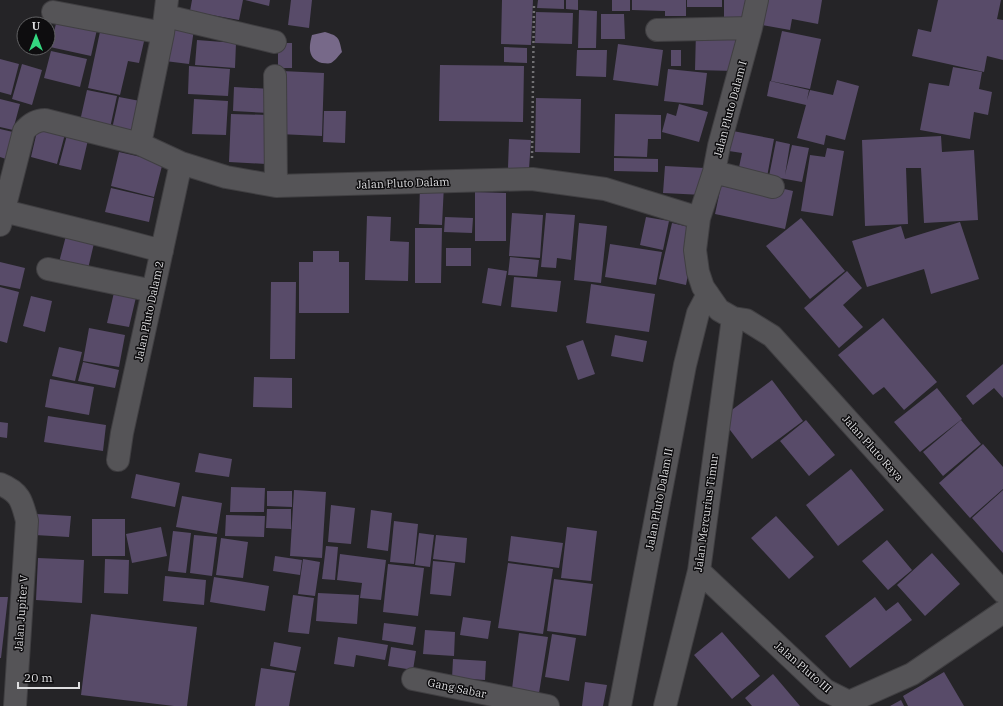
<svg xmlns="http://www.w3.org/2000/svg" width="1003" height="706" font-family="'IBM Plex Serif',serif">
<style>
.water{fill:#776989}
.building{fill:#584b69}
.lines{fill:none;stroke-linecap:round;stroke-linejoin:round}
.minor-casing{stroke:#403f42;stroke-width:24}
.path{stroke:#717073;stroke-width:2.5;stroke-dasharray:2 3;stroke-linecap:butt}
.minor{stroke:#555457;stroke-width:22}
.labels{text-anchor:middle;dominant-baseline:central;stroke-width:3;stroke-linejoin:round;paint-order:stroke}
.street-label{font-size:11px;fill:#dedee0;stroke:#0e0d0f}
</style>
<rect width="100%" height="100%" fill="#252427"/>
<path class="water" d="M325,32C339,36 339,38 342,52C339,55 335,61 331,63C328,64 325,63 322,63C307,59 309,46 312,35Z"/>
<path class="building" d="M192,0H243L239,20L190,11Z
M245,0H270L269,6Z
M291,0H312L309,28L288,25Z
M502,0H533L531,45L501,44Z
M538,0H564V9L537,8Z
M566,0H578V10L566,9Z
M612,0H630V11H612Z
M632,0H665V11L632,10Z
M665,0H686V16H665Z
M687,0H722V7H687Z
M724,0H747V24L724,23Z
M762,0H822L818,24L792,19L790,30L757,24Z
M938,0H1001L997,19L1003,20V60L987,56L984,72L912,56L918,29L931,32Z
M579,10L597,11L596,48H578Z
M536,12L573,13L572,44L535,43Z
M601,14H624L625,39H601Z
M58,16L98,25L91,56L50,47Z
M170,25L194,29L189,64L165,61Z
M101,27L145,37L139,63L128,61L120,95L88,88Z
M696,31L736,32L735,71L695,70Z
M782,31L821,39L810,89L771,81Z
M197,40L236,43L235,68L195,65Z
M278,43H292V68H278Z
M618,44L663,50L658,86L613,80Z
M504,47L527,48V63L504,62Z
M577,50H607L606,77L576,76Z
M671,50H681V66H671Z
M51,51L87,59L80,87L44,78Z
M0,59L19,64L11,95L0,92Z
M22,64L42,70L32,105L12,99Z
M440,65L524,66L523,122L439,121Z
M189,66L230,69L228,96L188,94Z
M953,67L982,72L979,89L992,92L988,115L974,112L970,139L920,130L929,83L949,86Z
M668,69L707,73L703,105L664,101Z
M282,71L324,73L322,136L279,134Z
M837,80L859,86L845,140L826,135L824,145L797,138L806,105L767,96L770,81L809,90L807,100L810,90L833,95Z
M234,87L271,89L270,113L233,111Z
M87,90L117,96L110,128L80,121Z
M119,97L140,101L134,133L112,129Z
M536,98L581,99L580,153L535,152Z
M0,99L20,104L13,130L0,127Z
M194,99L228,101L226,135L192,134Z
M679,104L708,112L699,142L662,132L667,113L676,116Z
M324,111H346L345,143L323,142Z
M231,114L268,115L266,164L229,162Z
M615,114L661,115V139H648L647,157L614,156Z
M38,127L65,134L57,164L31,157Z
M0,129L13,132L6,159L0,157Z
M733,131L774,139L767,177L738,172L742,153L729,151Z
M67,135L88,140L81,170L59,165Z
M941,136L942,152L974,150L978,220L924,223L921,168H906L908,224L865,226L862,140Z
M509,139L531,140L529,169L508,168Z
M776,141L790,144L785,175L792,145L809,148L802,182L769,176Z
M827,148L844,151L833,216L801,211L810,155L825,157Z
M119,152L163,162L154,197L111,186Z
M614,158L658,159V172L614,171Z
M665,166L705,168L703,195L663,193Z
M420,184L444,185L442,225L419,224Z
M721,186L777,197L780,188L793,191L785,229L715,214Z
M111,188L154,198L149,222L105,212Z
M475,192L506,193V241H475Z
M512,213L543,215L540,258L509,256Z
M546,213L575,215L571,260L557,258L556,268L541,267Z
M367,216L391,217L390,241L409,242L408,281L365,280Z
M445,217L473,218L472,233L444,232Z
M646,217L669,221L663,250L640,245Z
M801,218L845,271L810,299L766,246Z
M960,222L979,279L931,294L924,269L867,287L852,241L901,226L905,239Z
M579,223L607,226L601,283L574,280Z
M672,223L697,229L686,285L659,279Z
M415,228H442L441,283H415Z
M67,232L95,239L87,273L58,266Z
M610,244L662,252L656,285L605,277Z
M446,248H471V266H446Z
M313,251H339V262H349V313H299V262H313Z
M510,257L539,260L537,277L508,275Z
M0,262L25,268L20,289L0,285Z
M488,268L507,271L501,306L482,303Z
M847,271L862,288L843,305L863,327L839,348L804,308Z
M514,277L561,281L557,312L511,307Z
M271,282H296L295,359H270Z
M591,284L655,294L649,332L586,323Z
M0,287L19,292L7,343L0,341Z
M115,288L137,293L129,327L107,323Z
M31,296L52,301L45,332L23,326Z
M883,318L937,382L904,410L884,387L873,395L838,355Z
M89,328L125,335L119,367L83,361Z
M615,335L647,341L643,362L611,356Z
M583,340L595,374L578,380L566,346Z
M59,347L82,352L75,381L52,376Z
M83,362L119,370L115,388L78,381Z
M1003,364V398L994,388L973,405L966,396Z
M254,377L292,378V408L253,407Z
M50,379L94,387L89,415L45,407Z
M772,380L803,421L752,459L721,418Z
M937,388L962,419L920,452L894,422Z
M48,416L106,425L103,451L44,442Z
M806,420L835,455L809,476L780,441Z
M961,420L981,444L943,476L923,452Z
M0,422L8,423L7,438L0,437Z
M983,444L1003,467V489L970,518L939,483Z
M199,453L232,459L229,477L195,472Z
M851,469L884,510L838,546L806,505Z
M136,474L180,483L175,507L131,498Z
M231,487L265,488L264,512H230Z
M294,490L326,492L322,558L290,556Z
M1003,490V553L972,518Z
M267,491H292V507L267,506Z
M182,496L222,503L217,534L176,527Z
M331,505L355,508L351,544L328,542Z
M267,509H291V529L266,528Z
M371,510L392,513L388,551L367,548Z
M36,514L71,516L69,537L35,535Z
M226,515L265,516L264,537L225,536Z
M776,516L814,557L789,579L751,538Z
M92,519H125V556H92Z
M394,521L418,524L414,564L390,562Z
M161,527L167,556L132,563L126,534Z
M567,527L597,531L591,581L561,578Z
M173,531L191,533L186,573L168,571Z
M419,533L434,535L430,567L415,565Z
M194,535L217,537L212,576L190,573Z
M436,535L467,538L465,563L433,559Z
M511,536L563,543L559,568L508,561Z
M221,538L248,542L243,578L216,575Z
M887,540L912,570L888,590L862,561Z
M326,546L338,547L335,580L322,579Z
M932,553L960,584L925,616L897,585Z
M340,554L386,560L381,600L360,598L362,583L337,580Z
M275,556L302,560L300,575L273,571Z
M38,558L84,560L82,603L36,600Z
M105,559L129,560L128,594L104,593Z
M303,559L320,562L315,596L298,594Z
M433,561L455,563L451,596L430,594Z
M508,563L553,569L543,634L498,628Z
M388,564L424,568L418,616L383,612Z
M165,576L206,580L204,605L163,601Z
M214,577L269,586L265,611L210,602Z
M554,579L593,584L586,636L547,631Z
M318,593L359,595L357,624L316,621Z
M293,595L314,598L309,634L288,632Z
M0,597H8L1,658H0Z
M875,597L886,611L898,602L912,620L850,668L825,636Z
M91,614L197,627L187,706H174L81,695Z
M463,617L491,621L488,639L460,635Z
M384,623L416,627L413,645L382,640Z
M425,630L455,632L454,656L423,654Z
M722,632L760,676L732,699L694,655Z
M519,633L548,637L539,693L512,689Z
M552,634L576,638L569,681L545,677Z
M338,637L388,645L385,660L356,655L354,667L334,664Z
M274,642L301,647L296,671L270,666Z
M391,647L416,651L413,670L388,666Z
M453,659L486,661L485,680L452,678Z
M261,668L295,673L289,706H255Z
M944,672L964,706H908L903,696Z
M773,674L800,706H752L745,698Z
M585,682L607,685L603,706H582Z
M901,700L904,706H890Z"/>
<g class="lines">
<g class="minor-casing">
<path id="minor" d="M167,0L163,33L140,144L181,163L226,177L276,186L532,179L605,189L699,218
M757,0L751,28L719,146L714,172L699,218L695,250L698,272L703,287L719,310L733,318L746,320L772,336L1003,592
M53,12L163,33
M166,16L275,42
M657,30L751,28
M275,76L276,186
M714,172L773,187
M4,211L113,238L162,251
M0,225L24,131C30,124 36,120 45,120L140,144
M48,269L153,291
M118,460L122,433L181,163
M0,484C20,492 22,501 27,521L15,706
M699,571L825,690L849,702L912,674L1003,612
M413,679L548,706
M620,706L685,365L698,313L708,294
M665,706L699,571L733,318"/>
</g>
<path class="path" d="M532,158L534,3"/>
<use href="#minor" class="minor"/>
</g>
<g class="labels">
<g class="street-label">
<text transform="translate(730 109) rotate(-75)">Jalan Pluto Dalam I</text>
<text transform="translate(403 183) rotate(-2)">Jalan Pluto Dalam</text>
<text transform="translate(149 311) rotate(-78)">Jalan Pluto Dalam 2</text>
<text transform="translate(873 448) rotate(48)">Jalan Pluto Raya</text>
<text transform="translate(659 499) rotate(-79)">Jalan Pluto Dalam II</text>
<text transform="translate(706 513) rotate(-82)">Jalan Mercurius Timur</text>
<text transform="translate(21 613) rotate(-86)">Jalan Jupiter V</text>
<text transform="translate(803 667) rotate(41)">Jalan Pluto III</text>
<text transform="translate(457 688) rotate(12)">Gang Sabar</text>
</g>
</g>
<g transform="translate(36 36)"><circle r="19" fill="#0e0d0f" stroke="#616163"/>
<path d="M0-3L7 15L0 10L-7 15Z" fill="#34d881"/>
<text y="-6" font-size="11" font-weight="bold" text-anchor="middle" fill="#dedee0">U</text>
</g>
<path d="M18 682v6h61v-6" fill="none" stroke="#dedee0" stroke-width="2"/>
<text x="24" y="682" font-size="12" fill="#dedee0" stroke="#0e0d0f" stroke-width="3" paint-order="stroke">20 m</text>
</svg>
